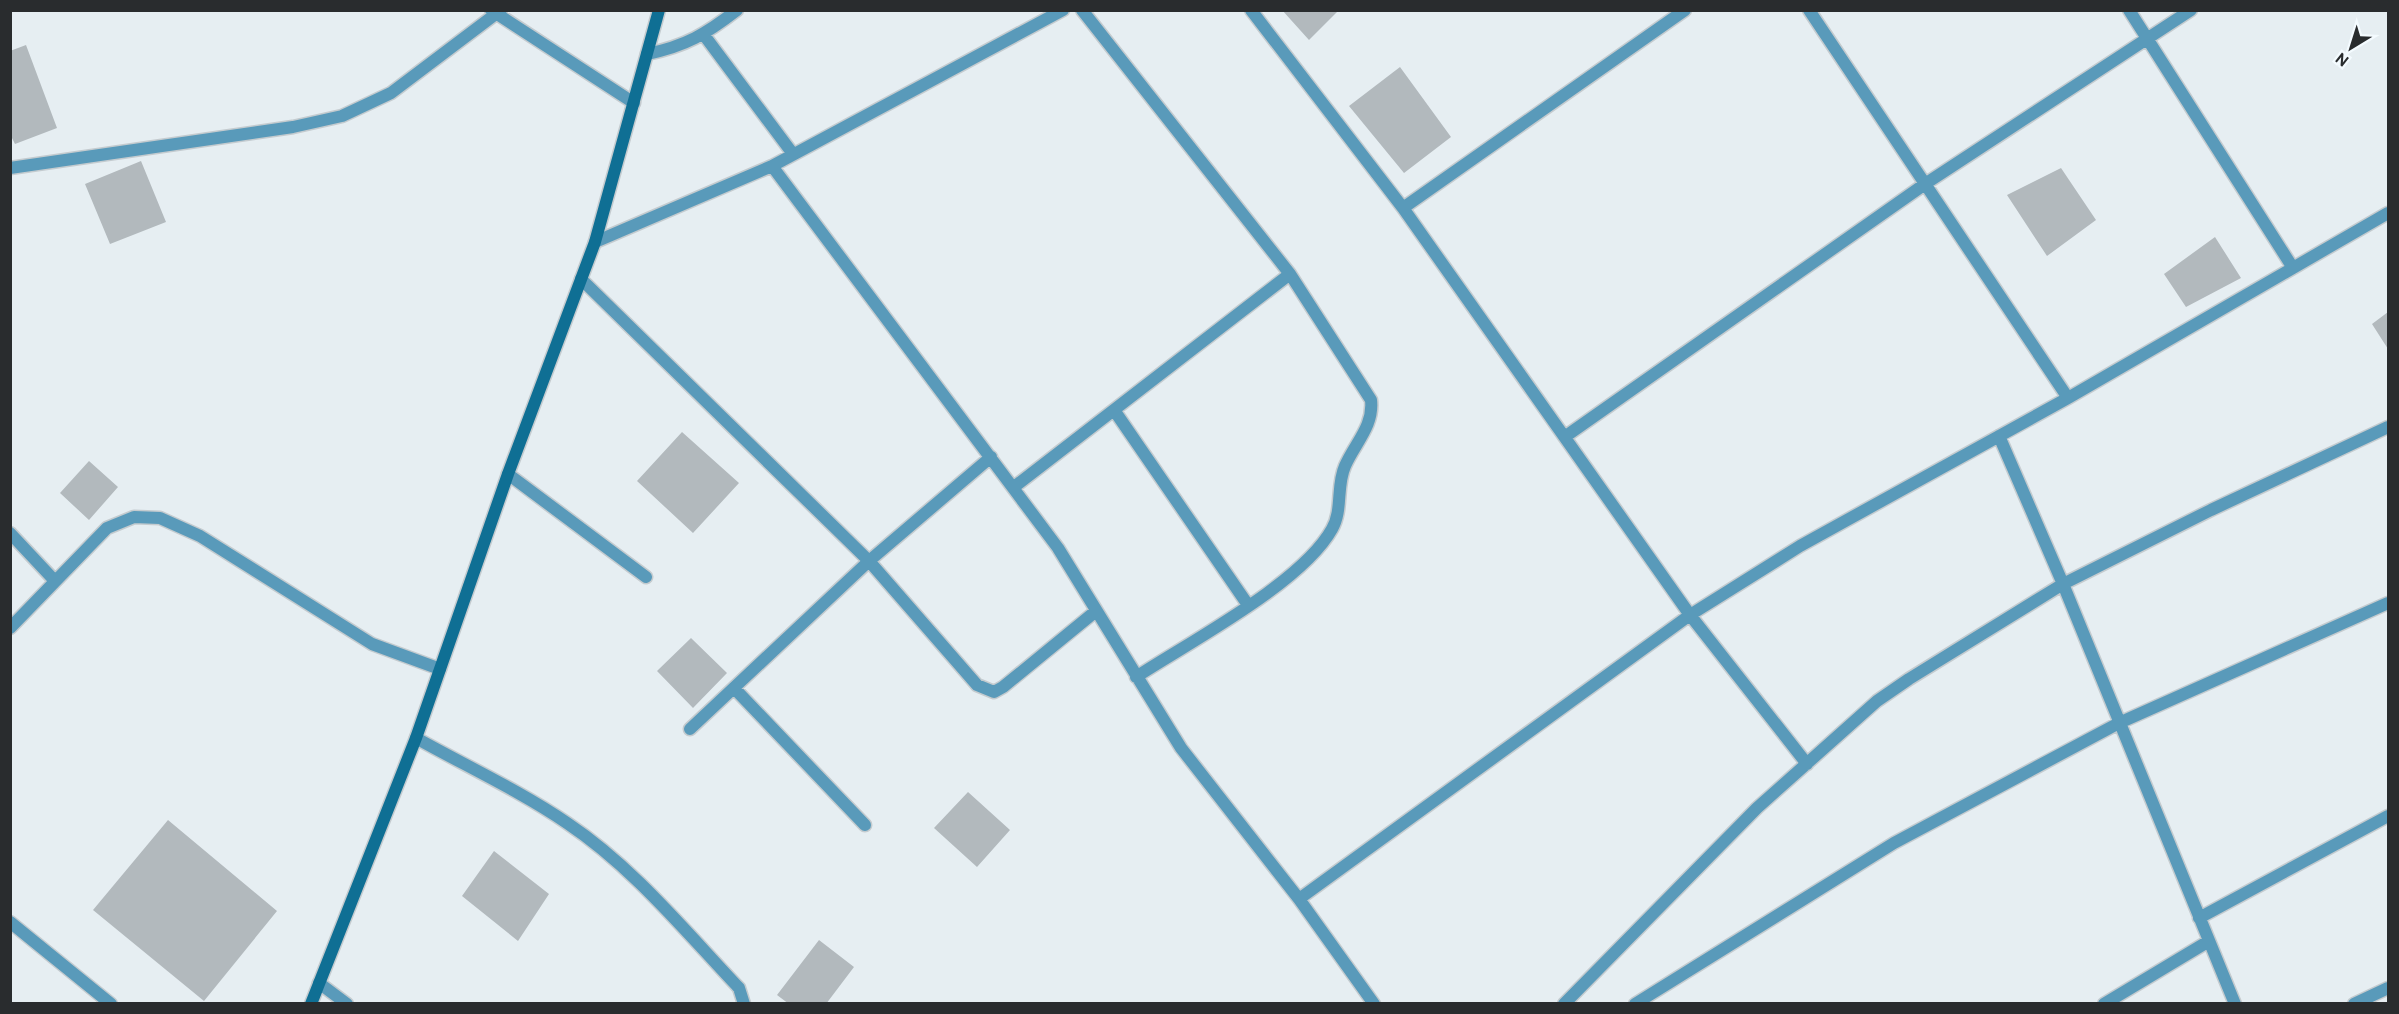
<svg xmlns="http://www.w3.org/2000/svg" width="2399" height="1014" font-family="Overpass,sans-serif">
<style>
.building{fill:#b2b9bd}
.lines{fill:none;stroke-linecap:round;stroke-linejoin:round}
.street-casing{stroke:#c4cbcf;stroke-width:15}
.secondary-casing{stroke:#c4cbcf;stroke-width:15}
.street{stroke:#599aba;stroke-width:12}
.secondary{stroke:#0f6f94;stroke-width:12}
</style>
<rect width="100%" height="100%" fill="#e6eef2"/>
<path class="building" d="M1282,10H1339L1309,40Z
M26,45L57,128L15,144L10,134V51Z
M1400,67L1451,137L1404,173L1349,106Z
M141,161L166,222L110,244L85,184Z
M2061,168L2096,220L2047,256L2007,195Z
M2215,237L2241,278L2186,307L2164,274Z
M2388,312V349L2372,324Z
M682,432L739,483L693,533L637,481Z
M89,461L118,487L89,520L60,493Z
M691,638L727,673L693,708L657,671Z
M968,792L1010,830L977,867L934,828Z
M168,820L277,911L204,1001L93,910Z
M494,851L549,894L518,941L462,896Z
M819,940L854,967L826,1004H789L777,995Z"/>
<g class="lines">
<g class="street-casing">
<path id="street" d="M491,10L634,103
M1082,10L1290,274L1371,400C1374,426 1355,443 1345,466C1336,486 1343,510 1332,529C1302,583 1191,641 1136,677
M1251,10L1403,208L1690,615L1807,764
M1809,10L2068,398
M2129,10L2293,268
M704,35L793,154
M647,54C686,46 706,34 737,10
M772,166L1058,548L1181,748L1299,899L1374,1004
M10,168L293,127L342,116L391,93L501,10
M1403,208L1685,10
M595,242L772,166L1063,10
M581,279L869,561L977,685L994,692L1003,687L1096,611
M1114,410L1248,605
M1566,436L1925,184L2191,10
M1999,436L2063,584L2235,1004
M508,474L646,577
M1014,487L1290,274
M10,533L55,581
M10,628L107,528L134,517L160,518L200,536L372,644L440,669
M734,688L865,825
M690,729L869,561L991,457
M416,738C466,766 520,791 567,823C633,867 685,931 739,988L744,1004
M1299,899L1690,615L1800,546L2068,398L2388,213
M2199,918L2388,816
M10,922L111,1004
M319,983L347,1004
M1564,1004L1757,808L1877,701L1909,679L2063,584L2211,510L2388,427
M1635,1004L1894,843L2119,723L2388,603
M2104,1004L2209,941
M2354,1004L2388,988"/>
</g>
<g class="secondary-casing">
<path id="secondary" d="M311,1004L416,738L508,474L595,242L659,10"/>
</g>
<use href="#street" class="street"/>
<use href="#secondary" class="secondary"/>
</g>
<rect width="2399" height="1014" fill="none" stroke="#292c2e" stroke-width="24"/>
<g transform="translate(2351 48) rotate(218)" stroke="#f4fbff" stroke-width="4.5" paint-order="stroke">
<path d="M0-4.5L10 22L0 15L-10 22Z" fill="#292c2e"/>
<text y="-9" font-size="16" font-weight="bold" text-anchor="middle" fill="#292c2e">N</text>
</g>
</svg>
